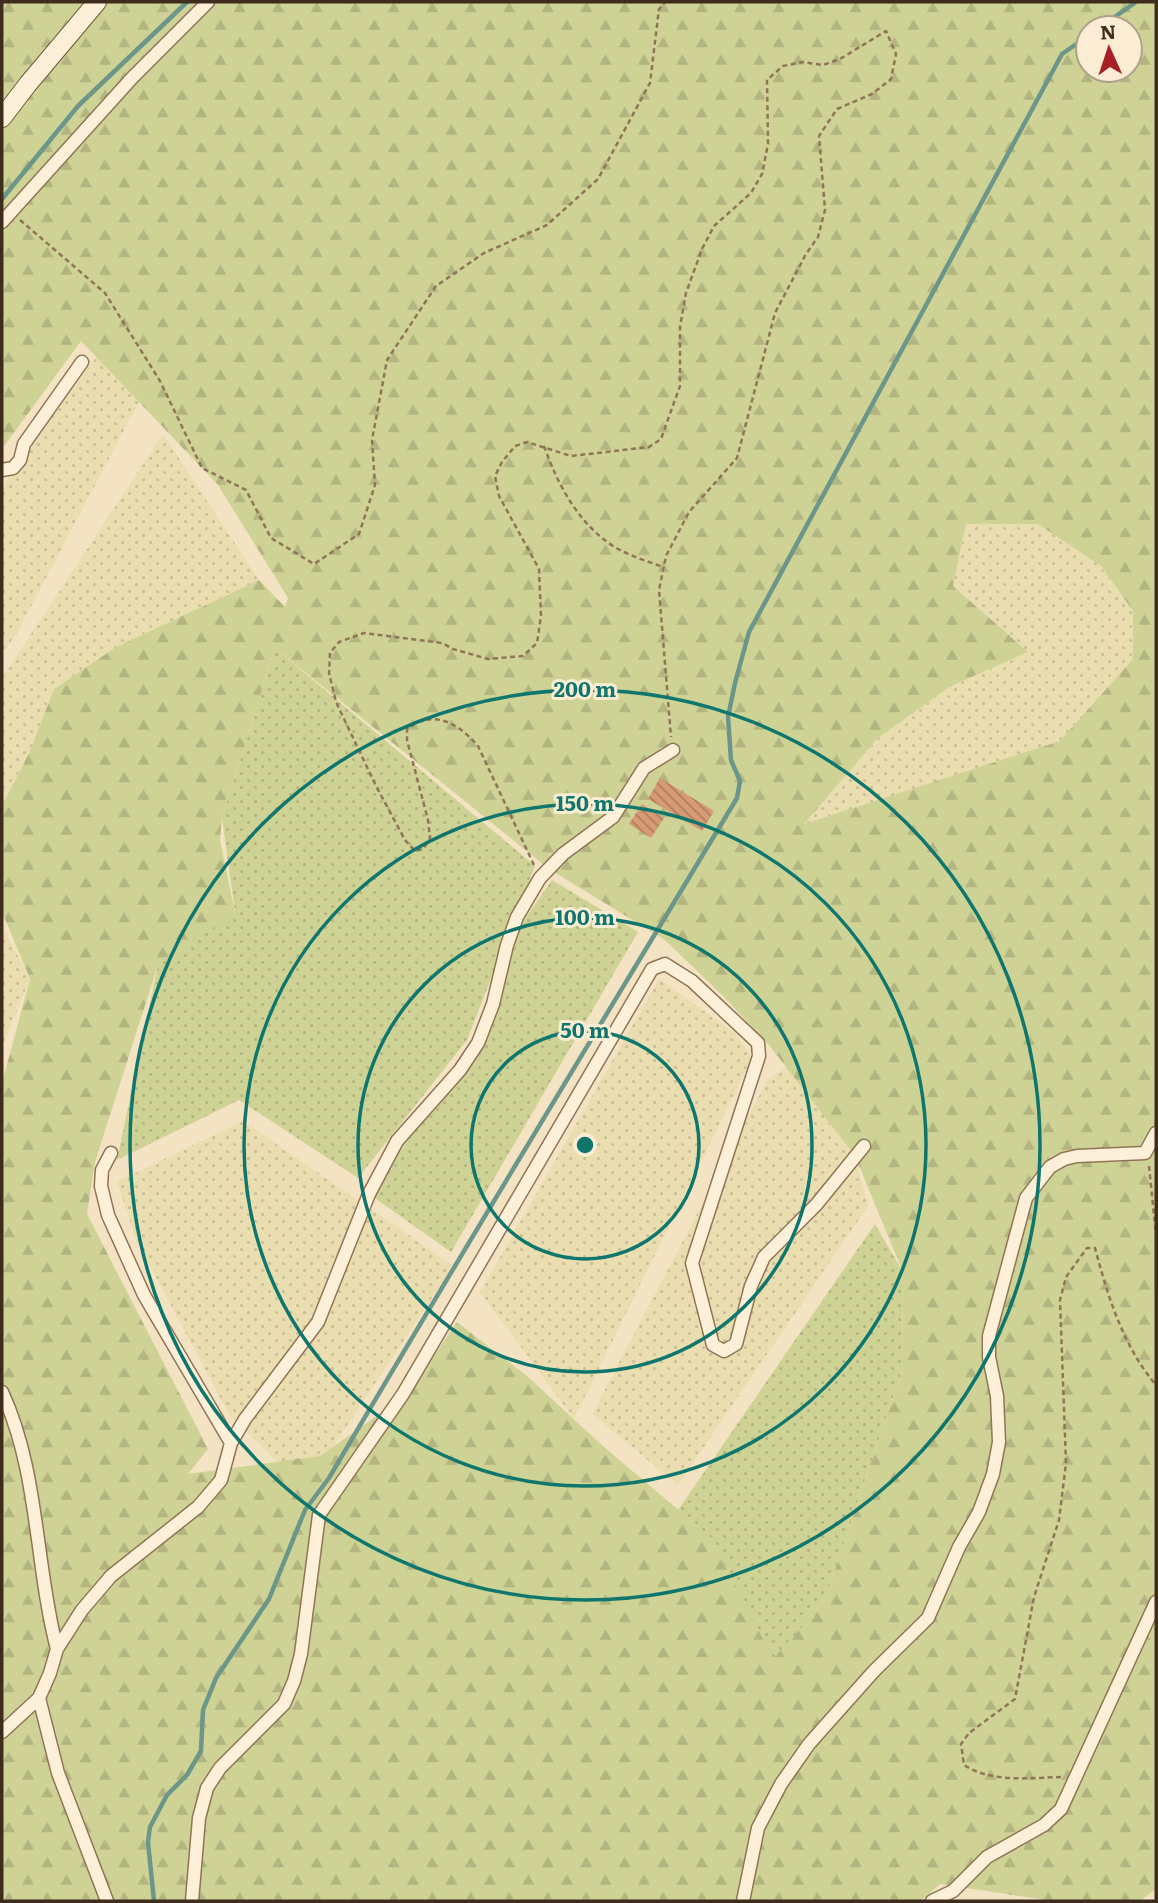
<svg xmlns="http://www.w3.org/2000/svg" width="1158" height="1903" font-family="Literata,serif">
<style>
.farmland{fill:url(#farmland-dots)}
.grass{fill:url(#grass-dots)}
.forest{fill:url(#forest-firs);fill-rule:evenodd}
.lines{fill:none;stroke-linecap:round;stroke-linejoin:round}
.stream{stroke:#6b9689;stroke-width:4.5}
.building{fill:url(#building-back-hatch)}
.street-casing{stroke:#907457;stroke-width:15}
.secondary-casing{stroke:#72543a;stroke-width:20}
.path{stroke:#907457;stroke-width:2.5;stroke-dasharray:5 3.5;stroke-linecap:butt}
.street{stroke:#fdf0d8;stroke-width:12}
.secondary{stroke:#fdf0d8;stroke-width:18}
.ring{fill:none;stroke:#0f766e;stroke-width:3.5}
.centre{fill:#0f766e;stroke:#faedd4;stroke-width:3.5}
.ring-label{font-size:21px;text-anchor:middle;font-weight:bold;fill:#0f766e;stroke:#faedd4;stroke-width:6;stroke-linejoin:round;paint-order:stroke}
</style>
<defs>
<pattern id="farmland-dots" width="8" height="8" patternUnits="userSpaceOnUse" patternTransform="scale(1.75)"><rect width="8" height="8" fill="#eadeb0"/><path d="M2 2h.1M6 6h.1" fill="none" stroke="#cabf97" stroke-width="1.8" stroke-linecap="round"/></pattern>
<pattern id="grass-dots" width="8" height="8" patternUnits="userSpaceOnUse" patternTransform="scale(1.75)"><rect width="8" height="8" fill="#ced395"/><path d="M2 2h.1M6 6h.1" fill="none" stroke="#b2b580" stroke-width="1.8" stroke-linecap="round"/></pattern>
<pattern id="forest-firs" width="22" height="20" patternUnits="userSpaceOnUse" patternTransform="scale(1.75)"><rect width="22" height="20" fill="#ced395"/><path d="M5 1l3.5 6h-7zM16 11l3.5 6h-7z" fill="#b2b580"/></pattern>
<pattern id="building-back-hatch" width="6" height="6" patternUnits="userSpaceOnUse" patternTransform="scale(1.75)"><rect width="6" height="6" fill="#d69a75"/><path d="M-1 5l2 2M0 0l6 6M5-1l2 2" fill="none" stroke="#af7e5f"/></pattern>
</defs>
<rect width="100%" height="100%" fill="#f3e3c3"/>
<path class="farmland" d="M104,347L140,400L18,631L2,654V490L13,468Z
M163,434L259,580L116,647L54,689L30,751L2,806V678Z
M966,524H1038L1101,566L1133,611V659L1077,739L803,825L878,738L951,686L1028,652L953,586Z
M2,926L30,979L2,1047Z
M659,979L736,1034L752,1058L574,1419L480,1292Z
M787,1068L855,1156L868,1206L678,1485L592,1414L768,1079Z
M243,1121L453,1266L305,1489L230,1416L135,1238L117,1182Z"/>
<path class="grass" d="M275,648L535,866L467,1040L358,1178L239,1100L117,1160L158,965L235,912L222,818Z
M552,880L638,932L451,1252L369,1194L453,1077L486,1023L507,945Z
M875,1224L903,1272L902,1371L824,1602L773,1660L678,1510Z"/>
<path class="forest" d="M2,2H1156V1889L1140,1901H1053L940,1884L921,1901H2V1083L30,979L2,912V806L30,751L54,689L116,647L259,580L285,607L288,598L218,485L81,341L2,449ZM1088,28H1130V70H1088ZM966,524H1038L1101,566L1133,611V659L1060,741L804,824L878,738L951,686L1028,652L953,586ZM275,648L549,869L665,940L723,996L769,1045L855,1156L903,1272L902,1371L824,1602L773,1659L712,1538L605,1448L527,1376L457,1322L409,1393L320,1456L188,1474L208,1449L87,1214L95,1162L158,965L235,913L220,840L222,818Z"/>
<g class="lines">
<path class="stream" d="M1099,28L1136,2
M2,199L78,106L187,2
M154,1901L148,1842L150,1827L167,1795L187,1775L201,1751L203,1710L216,1678L269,1599L305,1510L329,1478C463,1250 601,1024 737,798L740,781L731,760L728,717L735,683L749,632L1062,54L1088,36"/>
</g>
<path class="building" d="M660,778L714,811L702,831L648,799Z
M642,804L664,818L651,838L629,824Z"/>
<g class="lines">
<g class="street-casing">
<path id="street" d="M2,222L132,78L208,2
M2,470L13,468L20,460L24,444L82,362
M111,1153L102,1170L101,1186L108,1215L144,1295L231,1443
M2,1392C39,1471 35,1565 57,1649
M39,1698L58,1773L107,1901
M2,1732L39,1698L50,1673L57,1649L82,1610L111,1576L198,1507L221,1480L231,1443L245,1419L318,1322L369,1194L397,1141L460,1070L478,1043L493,1004L507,945L517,917L540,878L563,854L613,817L644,768L673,750
M192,1901L199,1818L207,1788L220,1768L284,1704L294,1681L301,1654L319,1515L403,1394L652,969L665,964L692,981L758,1043L759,1056L692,1263L713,1345L724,1351L736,1344L751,1286L764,1257L816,1205L864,1146
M743,1901L758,1828L781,1784L809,1744L833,1717L874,1671L928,1618L959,1547L979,1512L993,1474L999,1442L997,1396L989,1357V1336L1026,1198L1050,1167L1064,1159L1077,1156L1145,1153L1156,1133
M932,1901L953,1891L987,1857L1044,1825L1061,1809L1156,1602"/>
</g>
<g class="secondary-casing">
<path id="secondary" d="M2,118L28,84L97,2"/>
</g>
<path class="path" d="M20,220L105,293L160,381L202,468L246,490L271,538L314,564L359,534L375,485L372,440L387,360L436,286L484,253L547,225L598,179L650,83L659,9L665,2
M544,446C558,485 578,523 613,546C629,556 647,561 663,567
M534,865L478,746C459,724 434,708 407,729V740L428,820L430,839L423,849L415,851L405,840L375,784L336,702L329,673L330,653L339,642L364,633L442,643L453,649L488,659L523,656L537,643L541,616L539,569L499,496L495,476L502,462L515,446L527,442L571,456L649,447L661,439L680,386V327L686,293L702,249L714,226L751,193L762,174L768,144L767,80L783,66L803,62L823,65L840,59L886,31L896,54L891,79L872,94L837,109L819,136L825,210L818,237L806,254L775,313L737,458L689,512L666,556L659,590L671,737
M1149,1166L1156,1234V1289
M1061,1777C1029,1778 992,1783 964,1765L961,1744L969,1733L1015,1699L1034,1597L1059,1520L1066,1463L1060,1300L1066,1277L1087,1248H1095C1108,1297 1123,1346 1156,1385"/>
<use href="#street" class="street"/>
<use href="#secondary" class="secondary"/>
</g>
<g class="ring">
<circle cx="585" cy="1145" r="114"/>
<circle cx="585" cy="1145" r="227"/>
<circle cx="585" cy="1145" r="341"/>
<circle cx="585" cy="1145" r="455"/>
</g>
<circle cx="585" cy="1145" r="10" class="centre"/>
<g class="ring-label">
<text x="585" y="697">200 m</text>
<text x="585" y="811">150 m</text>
<text x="585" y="925">100 m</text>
<text x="585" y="1038">50 m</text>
</g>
<rect width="1158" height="1903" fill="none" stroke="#3f2c1d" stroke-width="7"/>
<g transform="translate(1109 49) rotate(357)"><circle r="33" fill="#faedd4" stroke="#afa08b" stroke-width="2"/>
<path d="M0-5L12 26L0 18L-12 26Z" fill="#a72025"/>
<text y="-10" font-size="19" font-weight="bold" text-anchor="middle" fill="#3f2c1d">N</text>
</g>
</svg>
